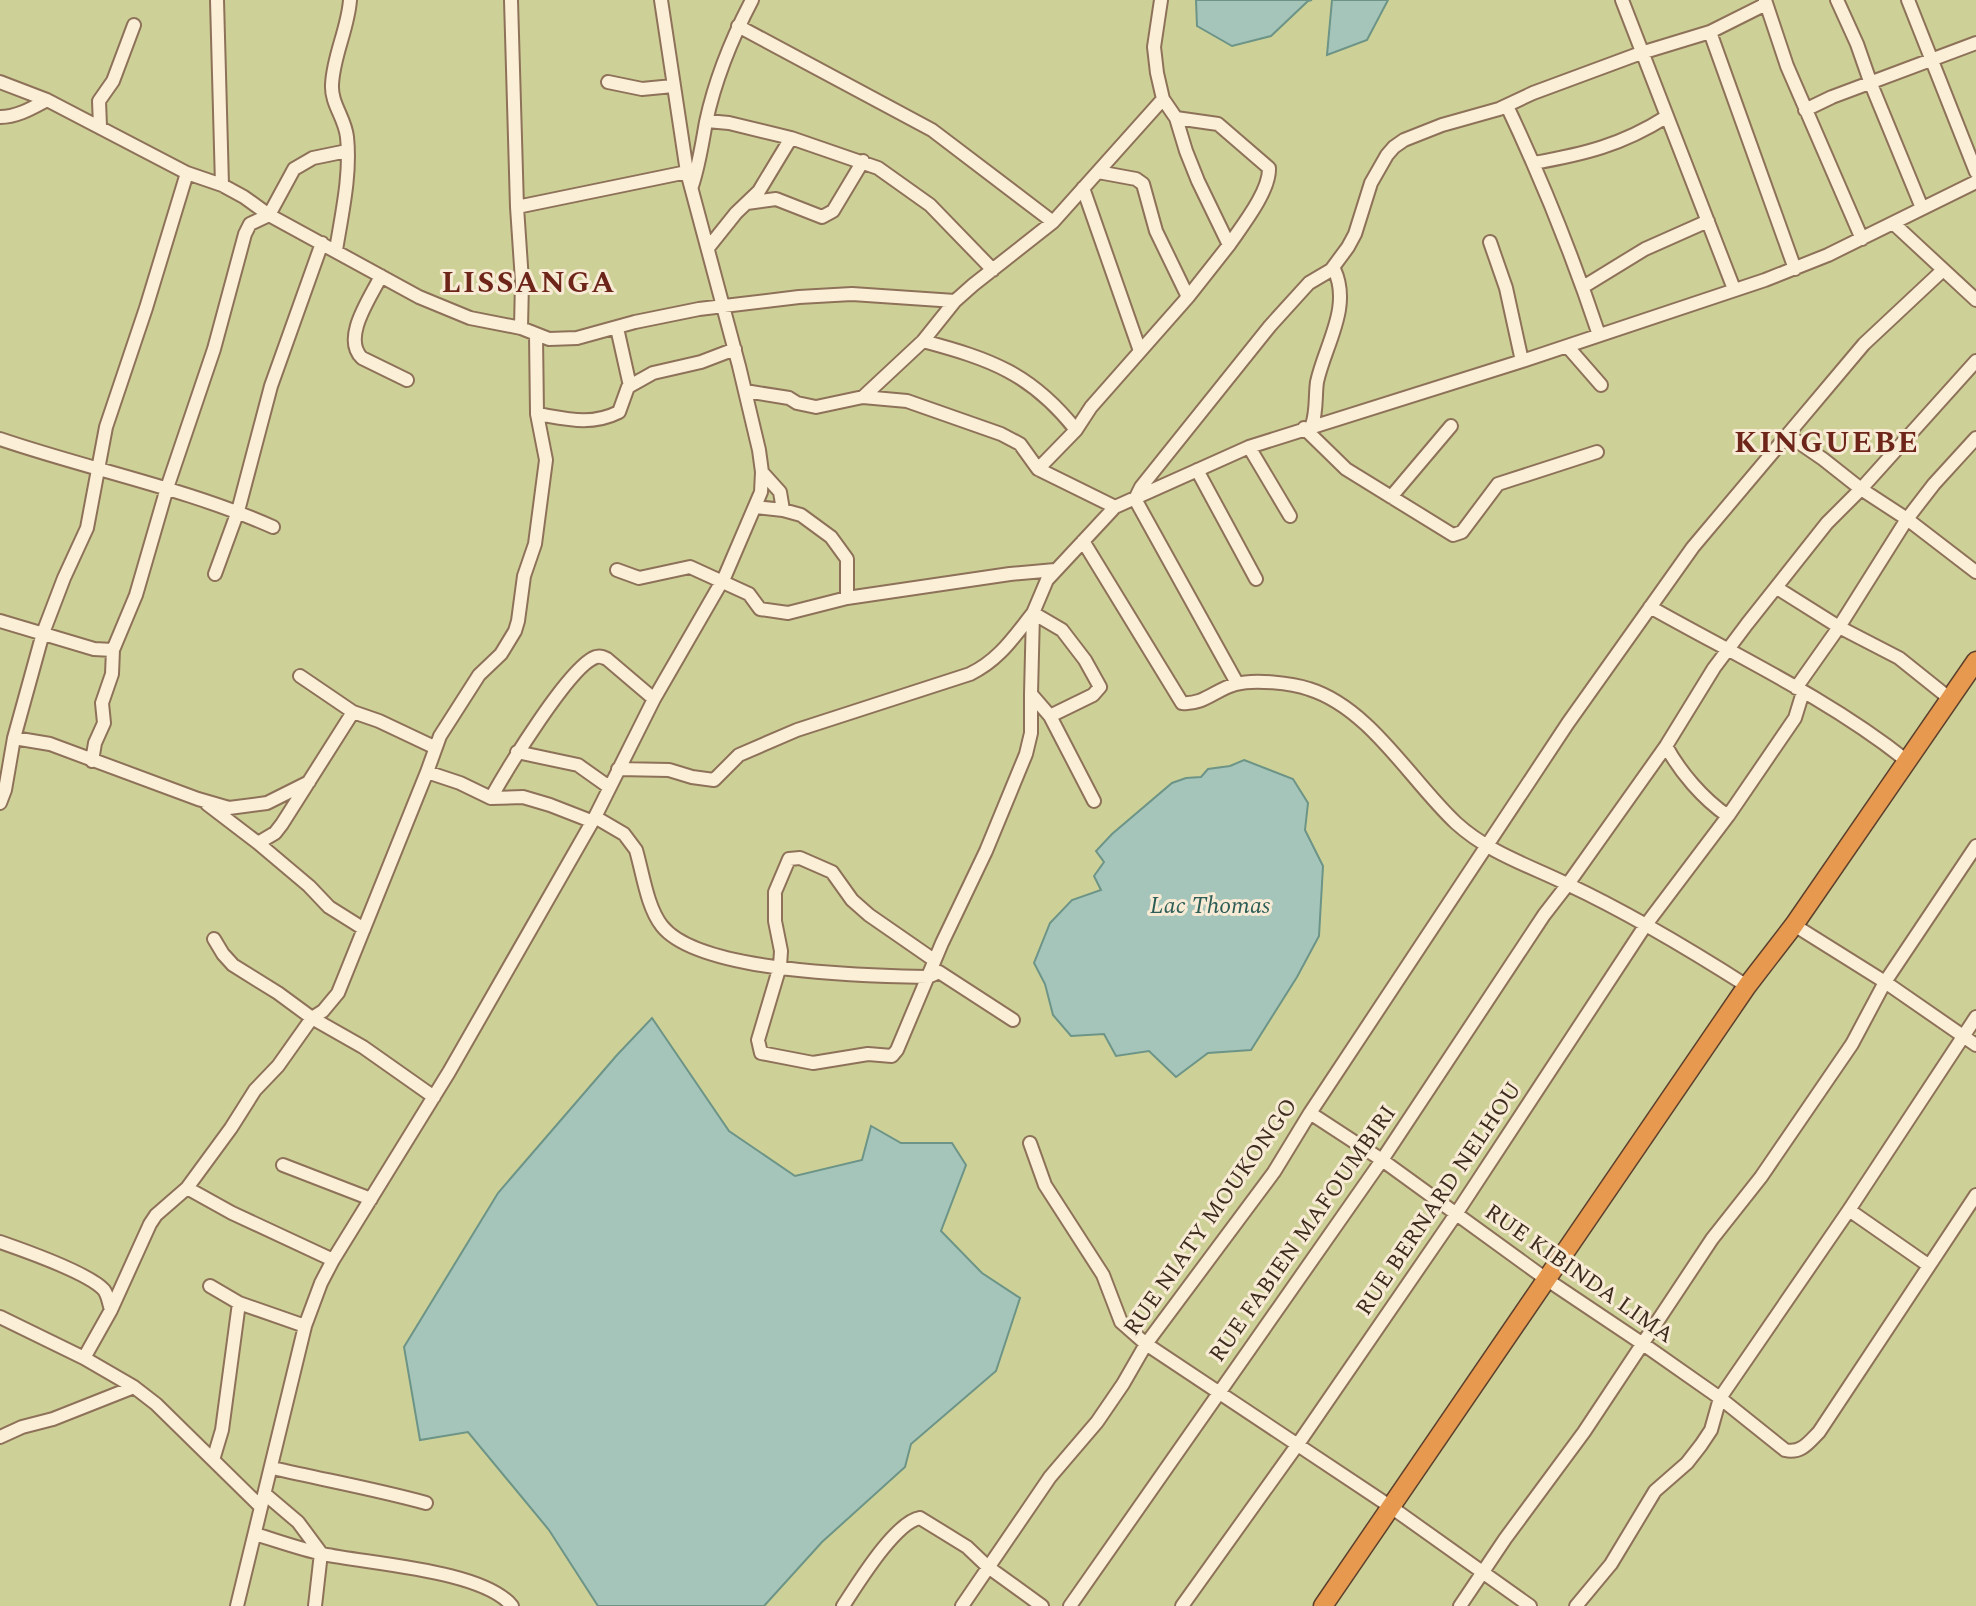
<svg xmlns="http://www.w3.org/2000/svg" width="1976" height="1606" font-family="Spectral,serif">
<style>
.green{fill:#ced197}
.water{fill:#a6c5ba;stroke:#6c9487;stroke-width:2}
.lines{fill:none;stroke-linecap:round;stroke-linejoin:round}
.minor-casing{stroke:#8e7159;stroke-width:16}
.highway-casing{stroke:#5c402d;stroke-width:21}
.minor{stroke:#fbefd8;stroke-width:12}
.highway{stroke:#e7994f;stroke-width:18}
.labels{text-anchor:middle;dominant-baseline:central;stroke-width:6;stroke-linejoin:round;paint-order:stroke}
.street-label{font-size:23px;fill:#3d2b1e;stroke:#f8ebd5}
.water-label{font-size:24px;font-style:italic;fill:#2c5e57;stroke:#f8ebd5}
.district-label{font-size:30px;font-weight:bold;letter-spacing:2px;fill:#6d251a;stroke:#f8ebd5}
</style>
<rect width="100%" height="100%" fill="#f2e1c4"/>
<path class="green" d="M0,0H1976V1606H0Z"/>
<path class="water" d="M1196,0H1312L1308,1L1271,36L1232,46L1197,26Z
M1332,0H1388L1367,40L1327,55Z
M1244,760L1293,779L1308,803L1305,830L1323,866L1319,936L1297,977L1251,1050L1208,1053L1176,1077L1149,1051L1116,1056L1104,1034L1071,1036L1053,1015L1045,984L1034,963L1050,923L1072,900L1101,890L1094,876L1104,862L1096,851L1112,834L1172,783L1186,778L1201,777L1208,769L1230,766Z
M652,1018L729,1131L795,1176L862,1160L871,1126L901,1143H952L966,1165L941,1231L982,1273L1020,1298L996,1371L911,1444L905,1467L822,1542L764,1606H598L549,1530L468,1432L420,1440L404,1347L498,1193L617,1055Z"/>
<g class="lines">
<g class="minor-casing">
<path id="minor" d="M217,0L222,185
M511,0L517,207L522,281L521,328
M1622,0L1734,289
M1765,0L1787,66L1862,239
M1837,0L1857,44L1871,84L1922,208
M1908,0L1976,172
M738,26L932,130L1053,222
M1710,32L1795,269
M0,82L47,100L187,173L222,185L244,197L269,215L419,297L470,318L521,328L549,339L577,338L635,322L699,309L799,297L852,294L955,301
M608,82L642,89L673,86
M1507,106C1542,180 1573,257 1599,335
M1805,110L1832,97L1976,43
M0,117C17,117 32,108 47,100
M1176,118L1218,124L1269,168C1270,191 1242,226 1229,245
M707,121L729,123L791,138L878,168L930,205L993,270
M100,126L99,101L113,81L134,25
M1534,163C1584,154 1622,145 1666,117
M1098,172L1136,179L1143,184L1156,231L1188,297
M692,186C699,165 702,144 706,122C715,80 732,38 752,0
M1083,188L1140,351
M747,203L776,199L822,217L833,211L863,161
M517,207L687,172
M1893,223L1976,300
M1490,242L1506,288L1522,361
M708,248L736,213L759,191L791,138
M336,250C342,213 351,174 347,137C345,118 331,104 332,85C333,56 348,29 350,0
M381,276C371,297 341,338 362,358L407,380
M1583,287L1645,249L1708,221
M617,328L630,386
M923,341C990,359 1031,373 1076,430
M1567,346L1601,385
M745,391L789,398L797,403L816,407L863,397L907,401L1001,434L1020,444L1038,469L1115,507L1249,447L1522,361L1765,280L1828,255L1976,182
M863,397L923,341L955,301L973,285L1053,222L1163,99
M537,414C567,419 591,426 619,412L628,387L653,373L701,362L735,349
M1312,425C1317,411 1315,396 1317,382C1325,345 1352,307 1334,269L1331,270
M1304,428L1346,469L1453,535L1462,532L1498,484L1597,452
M1788,435L1823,459L1861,489L1907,519L1976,572
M0,439C91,470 185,488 273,527
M1249,447L1290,516
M1038,469L1076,430L1091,407L1188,297L1229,245L1198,181L1186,151L1176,118L1163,99L1157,73L1154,47L1161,0
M1197,470L1256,579
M762,472L780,492L783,510
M1391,497L1451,426
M756,507L783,510L801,515L831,537L847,559V598
M1083,541L1182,703C1204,705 1216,689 1236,684C1254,679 1292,683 1309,689C1370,708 1411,781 1456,823C1489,853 1528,865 1567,884C1629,913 1689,949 1747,986
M617,570L639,578L690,567L749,594L760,609L788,613L847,598L1010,574L1055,570
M215,574L238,511L271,386L322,243
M1777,588L1839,627L1899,658L1949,698
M1650,607C1737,656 1829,699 1907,761
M1033,613L1031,694L1050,716L1094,801
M0,621L94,649L113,650
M300,676L353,712L379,721L434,747
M1237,683L1135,499L1141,487L1270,326L1309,283L1331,270L1348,247L1355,234L1371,183L1387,155L1394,147L1404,140L1442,125L1499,109L1533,93L1641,53L1710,32L1766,4
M1796,688L1839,627L1907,519L1934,484L1976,438
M1050,716L1093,695L1100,687L1085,660L1062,630L1033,613L1047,580L1115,507
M14,738L50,744L198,799L229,808L267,803L309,782
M1666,746C1680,772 1703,799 1728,816
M517,752L578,765L609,787
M92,761L95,743L104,723L102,703L112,674L113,650L136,595L167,488L214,349L245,234L250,224L269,215L294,169L313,158L347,151
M618,769L669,770L692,777L714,780L739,755L797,730L970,674C999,660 1013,638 1033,613
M427,772L440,736L479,675L501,654L515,631L518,621L524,576L535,544L546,460L537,414L536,335
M491,798C506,771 570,665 596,657C601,656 603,657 607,659L654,699
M0,803L5,790L14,738L43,633L64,578L87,528L106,427L146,308L187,173
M207,804L258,843L309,886L329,907L364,929
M595,817L624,834L636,850C643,874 647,907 662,926C699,973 870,976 928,977L939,972L1013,1020
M258,843L275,833L282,824L353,712
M1794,925L1885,982L1976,1045
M214,939L223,954L233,965L278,993L312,1018L363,1047L434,1097
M934,960L869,915L852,900L832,872L800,858L789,859L775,892V921L781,951L780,966L758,1040L761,1053L813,1063L868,1054L892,1056L897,1050L942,943L986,851L1026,754L1031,733V694
M1310,1113L1382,1160L1546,1279L1643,1344L1720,1398L1785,1450C1801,1454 1809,1442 1819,1432L1976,1195
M1030,1143L1045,1185L1103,1275L1121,1322L1146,1344L1391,1507L1530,1606
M283,1165L371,1199
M187,1188L232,1213L333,1260
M1849,1210L1928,1265
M0,1242C23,1250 89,1273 104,1290C108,1295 109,1304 111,1310
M210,1286L239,1303L305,1326
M0,1317L84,1358L134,1387L156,1404L261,1507
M84,1358L111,1310L150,1224L156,1215L187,1188L231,1128L255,1090L278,1066L312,1018L323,1011L338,993L427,772L460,783L491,798L523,797L550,805L591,821
M0,1437L22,1427L53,1419L134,1387
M213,1460L222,1430L239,1303
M273,1468C324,1480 375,1489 426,1503
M265,1494L298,1522L321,1553L315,1606
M255,1534C278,1541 300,1549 323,1554C369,1564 483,1570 512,1606
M237,1606L305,1326L321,1283L333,1260L449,1072L595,817L654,699L725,576L761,492L762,472L759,450L739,366L687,172L661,0
M843,1606C857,1585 895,1522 920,1518L967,1547L988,1567L1042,1606
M962,1606L1050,1477L1097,1422L1123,1384L1146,1344L1274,1172L1310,1113L1568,723L1693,547L1864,344L1943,270
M1070,1606L1382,1160L1544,915L1568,884L1666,746L1714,668L1747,624L1827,523L1861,489L1976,361
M1182,1606L1298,1444L1456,1214L1645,926L1728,816L1795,718L1803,692
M1460,1606L1505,1539L1584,1432L1712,1239L1761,1177L1852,1044L1885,982L1976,846
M1576,1606L1611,1564L1655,1491L1687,1463L1701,1445L1711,1430L1720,1398L1849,1210L1976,1017"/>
</g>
<g class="highway-casing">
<path id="highway" d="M1323,1606L1747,986L1794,925L1976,661"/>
</g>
<use href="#minor" class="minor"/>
<use href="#highway" class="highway"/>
</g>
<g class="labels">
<g class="street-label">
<text transform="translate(1439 1199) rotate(-56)">RUE BERNARD NELHOU</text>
<text transform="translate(1211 1217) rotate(-55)">RUE NIATY MOUKONGO</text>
<text transform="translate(1303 1234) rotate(-55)">RUE FABIEN MAFOUMBIRI</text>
<text transform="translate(1579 1274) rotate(35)">RUE KIBINDA LIMA</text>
</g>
<g class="water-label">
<text x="1210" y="906">Lac Thomas</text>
</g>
<g class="district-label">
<text x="529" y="283">LISSANGA</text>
<text x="1827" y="443">KINGUEBE</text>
</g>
</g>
</svg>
